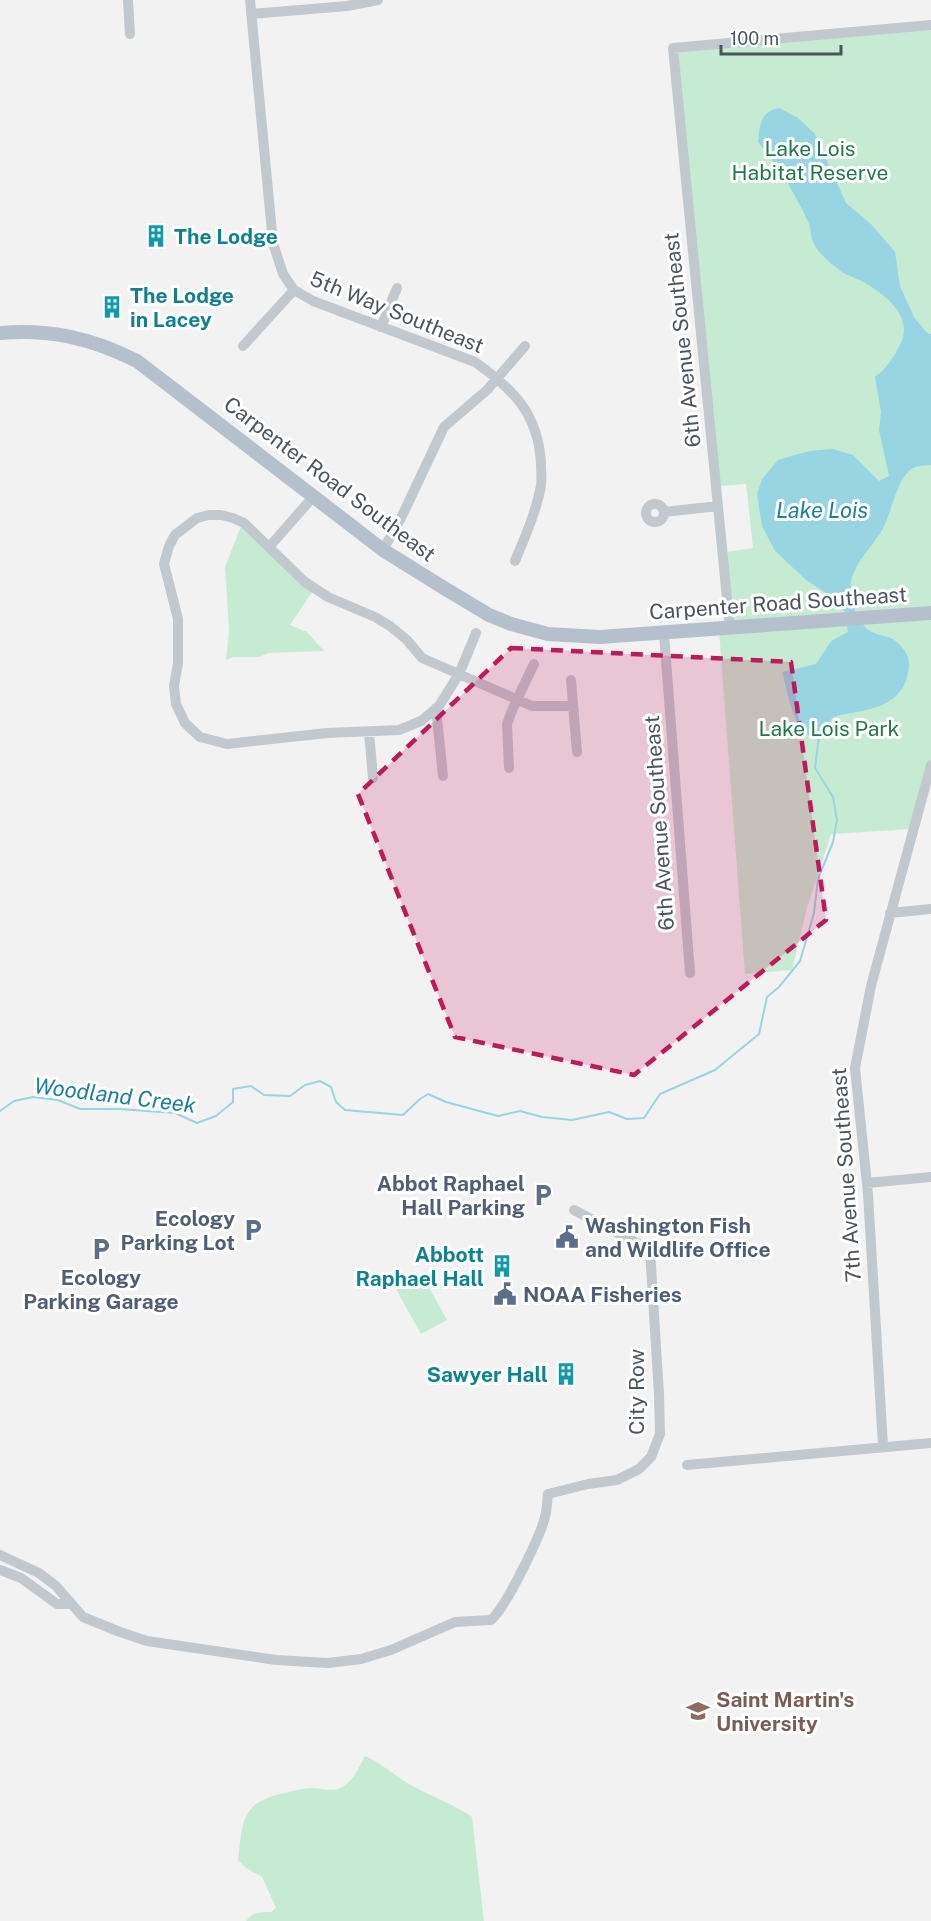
<svg xmlns="http://www.w3.org/2000/svg" width="931" height="1921" font-family="'Public Sans',sans-serif">
<style>
.green{fill:#c6ebd3}
.water{fill:#97d5e3}
.lines{fill:none;stroke-linecap:round;stroke-linejoin:round}
.stream{stroke:#97d5e3;stroke-width:2}
.minor{stroke:#c1c9ce;stroke-width:10}
.major{stroke:#b4c1cd;stroke-width:14}
.marked{fill:#c2185b;fill-opacity:0.2;stroke:#c2185b;stroke-width:4.5;stroke-dasharray:12 8;stroke-linejoin:round}
.labels{text-anchor:middle;dominant-baseline:central;stroke-width:6;stroke-linejoin:round;paint-order:stroke}
.park-label{font-size:21px;fill:#22784b;stroke:#fff}
.culture-label{font-size:21px;font-weight:bold;fill:#0d838f;stroke:#fff;text-anchor:start}
.street-label{font-size:21px;fill:#4b555d;stroke:#fff}
.service-label{font-size:21px;font-weight:bold;fill:#4e5e75;stroke:#fff;text-anchor:end}
.education-label{font-size:21px;font-weight:bold;fill:#785e54;stroke:#fff;text-anchor:start}
.water-label{font-size:22px;font-style:italic;fill:#1b8098;stroke:#fff}
</style>
<rect width="100%" height="100%" fill="#f3f2f2"/>
<path class="green" d="M931,27V765L913,829L831,834L807,908L792,970L745,974L719,630L733,626L726,552L753,548L746,484L719,486L678,51Z
M242,524L314,589L290,625L307,632L324,651L269,653L259,657H233L226,660L229,630L225,567Z
M422,1275L447,1320L421,1334L396,1289Z
M365,1756C381,1763 394,1775 409,1784C430,1796 452,1803 472,1817L484,1921H246C252,1912 261,1912 271,1912L276,1908L262,1877L246,1868L238,1860C243,1823 240,1804 280,1794C290,1792 302,1788 312,1788C321,1788 331,1792 340,1788C352,1784 359,1767 365,1756Z"/>
<path class="water" d="M779,108L798,118L815,134L846,203L872,225L895,252L900,286L914,317L927,333L931,334V465C923,466 915,465 909,471C896,482 891,515 882,530C872,547 855,562 851,582C849,593 856,602 855,613C858,618 862,624 866,628C876,637 890,634 899,644C908,653 911,661 908,673C900,711 864,709 833,717L819,739C814,738 809,737 806,734C792,722 787,689 782,672L816,664L831,641L848,632L845,611L834,603L826,593L806,580L775,551L762,526L757,494L762,479L778,460L809,451L833,449L853,455L879,481L889,476L879,430L881,412L875,377C887,368 893,358 900,345C914,318 888,297 867,284C858,278 846,276 838,269C831,264 820,254 815,246C811,240 811,231 809,224C796,194 778,167 758,142C760,126 760,111 779,108Z"/>
<g class="lines">
<path class="stream" d="M0,1111L14,1101L33,1097L58,1100L80,1109H120L175,1113L197,1123L216,1116L233,1102V1089L251,1086L264,1095L290,1096L305,1085L320,1081L331,1087L336,1102L345,1110L403,1115L420,1099L428,1094L446,1102L498,1116L520,1111L542,1117L572,1120L609,1112L627,1119L644,1118L660,1094L715,1070L759,1034L767,997L779,987L800,961L814,913L818,879L833,842L837,820L833,797L815,768L819,736"/>
<path class="minor" d="M128,0L130,34
M250,0L273,243L283,274L294,290L313,301L475,362C513,389 538,413 541,463C541,470 542,479 541,486C536,512 525,537 515,561
M251,14L347,6L378,0
M381,327L397,288
M243,346L294,290
M646 513a9 9 0 1 1 18 0a9 9 0 1 1-18 0Z
M664,512L718,506
M270,546L313,497
M383,550L402,516L444,427L487,390L525,346
M730,629L673,48L931,25
M476,633L459,674L439,706L421,721L399,730L327,733L227,744L200,737L185,723L176,704L174,686L178,663V619L164,564L169,546L175,535L197,518L209,515H221L233,518L244,523L305,582L328,597L375,617L390,626L407,640L422,658L532,706H573
M664,634L690,973
M571,680L577,752
M436,708L443,776
M369,732L373,778
M509,768L507,724L513,708L534,664
M890,913L931,909
M867,1183L931,1177
M883,1446L868,1194L855,1068L871,986L931,765
M687,1465L931,1443
M0,1555L39,1573L56,1586L83,1617L120,1632L147,1641L276,1660L328,1663L361,1659L391,1650L455,1622L491,1620C506,1607 540,1537 545,1517C547,1510 547,1502 548,1494L588,1484L617,1480L639,1469L651,1457L660,1434L659,1394L650,1250L574,1210
M0,1570L21,1578L57,1604H72"/>
<path class="major" d="M0,333C51,329 91,338 137,361L383,550L444,588L489,615L511,624L548,634L600,637L931,613"/>
</g>
<path class="marked" d="M511,648L791,662L826,920L634,1075L455,1037L358,794Z"/>
<defs>
<g id="building-bare" transform="scale(1.8)"><path d="M-4-6H4V6H1V3H-1V6H-4ZM-2.5-4.3h1.7v1.8h-1.7ZM.8-4.3h1.7v1.8H.8ZM-2.5-1h1.7V.8h-1.7ZM.8-1h1.7V.8H.8Z" fill="#0f9aa8" stroke="#fff" stroke-width="2.5" paint-order="stroke"/></g>
<g id="parking-bare" transform="scale(1.8)"><path d="M-3.5-5.5H1a3.5 3.5 0 0 1 0 7H-1V5.5H-3.5ZM-1-3.4V-.6H.8a1.4 1.4 0 0 0 0-2.8Z" fill="#5c6f8a" stroke="#fff" stroke-width="2.5" paint-order="stroke"/></g>
<g id="civic-bare" transform="scale(1.8)"><path d="M-.6-6.5H3V-4.5H.6V-3L4-1V1h2V6H-6V1h2V-1L-.6-3ZM-1.2 2.5V6h2.4V2.5Z" fill="#5c6f8a" stroke="#fff" stroke-width="2.5" paint-order="stroke"/></g>
<g id="university-bare" transform="scale(1.8)"><path d="M0-5L7-2L0 1L-7-2ZM-4 1L0 2.5L4 1V4Q0 6-4 4Z" fill="#8d6e63" stroke="#fff" stroke-width="2.5" paint-order="stroke"/></g>
</defs>
<g fill-rule="evenodd">
<use href="#building-bare" x="156" y="236"/>
<use href="#building-bare" x="112" y="307"/>
<use href="#parking-bare" x="543" y="1195"/>
<use href="#parking-bare" x="253" y="1230"/>
<use href="#civic-bare" x="567" y="1237"/>
<use href="#parking-bare" x="101" y="1249"/>
<use href="#building-bare" x="502" y="1266"/>
<use href="#civic-bare" x="505" y="1294"/>
<use href="#building-bare" x="566" y="1374"/>
<use href="#university-bare" x="698" y="1711"/>
</g>
<g class="labels">
<g class="park-label">
<text x="810" y="148">Lake Lois<tspan x="810" dy="24">Habitat Reserve</tspan></text>
<text x="829" y="728">Lake Lois Park</text>
</g>
<g class="culture-label">
<text x="174" y="236">The Lodge</text>
<text x="130" y="295">The Lodge<tspan x="130" dy="24">in Lacey</tspan></text>
<text x="484" y="1254" text-anchor="end">Abbott<tspan x="484" dy="24">Raphael Hall</tspan></text>
<text x="548" y="1374" text-anchor="end">Sawyer Hall</text>
</g>
<g class="street-label">
<text transform="translate(397 312) rotate(22)">5th Way Southeast</text>
<text transform="translate(682 340) rotate(-96)">6th Avenue Southeast</text>
<text transform="translate(330 479) rotate(37)">Carpenter Road Southeast</text>
<text transform="translate(778 603) rotate(-4)">Carpenter Road Southeast</text>
<text transform="translate(659 823) rotate(-94)">6th Avenue Southeast</text>
<text transform="translate(846 1175) rotate(-94)">7th Avenue Southeast</text>
<text transform="translate(636 1392) rotate(-90)">City Row</text>
</g>
<g class="service-label">
<text x="525" y="1183">Abbot Raphael<tspan x="525" dy="24">Hall Parking</tspan></text>
<text x="235" y="1218">Ecology<tspan x="235" dy="24">Parking Lot</tspan></text>
<text x="585" y="1225" text-anchor="start">Washington Fish<tspan x="585" dy="24">and Wildlife Office</tspan></text>
<text x="101" y="1277" text-anchor="middle">Ecology<tspan x="101" dy="24">Parking Garage</tspan></text>
<text x="523" y="1294" text-anchor="start">NOAA Fisheries</text>
</g>
<g class="education-label">
<text x="716" y="1699">Saint Martin's<tspan x="716" dy="24">University</tspan></text>
</g>
<g class="water-label">
<text x="822" y="510">Lake Lois</text>
<text transform="translate(115 1095) rotate(7)">Woodland Creek</text>
</g>
</g>
<path d="M721 45v9h120v-9" fill="none" stroke="#4b555d" stroke-width="3"/>
<text x="730" y="45" font-size="18" fill="#4b555d" stroke="#ffffff" stroke-width="4.5" paint-order="stroke">100 m</text>
</svg>
